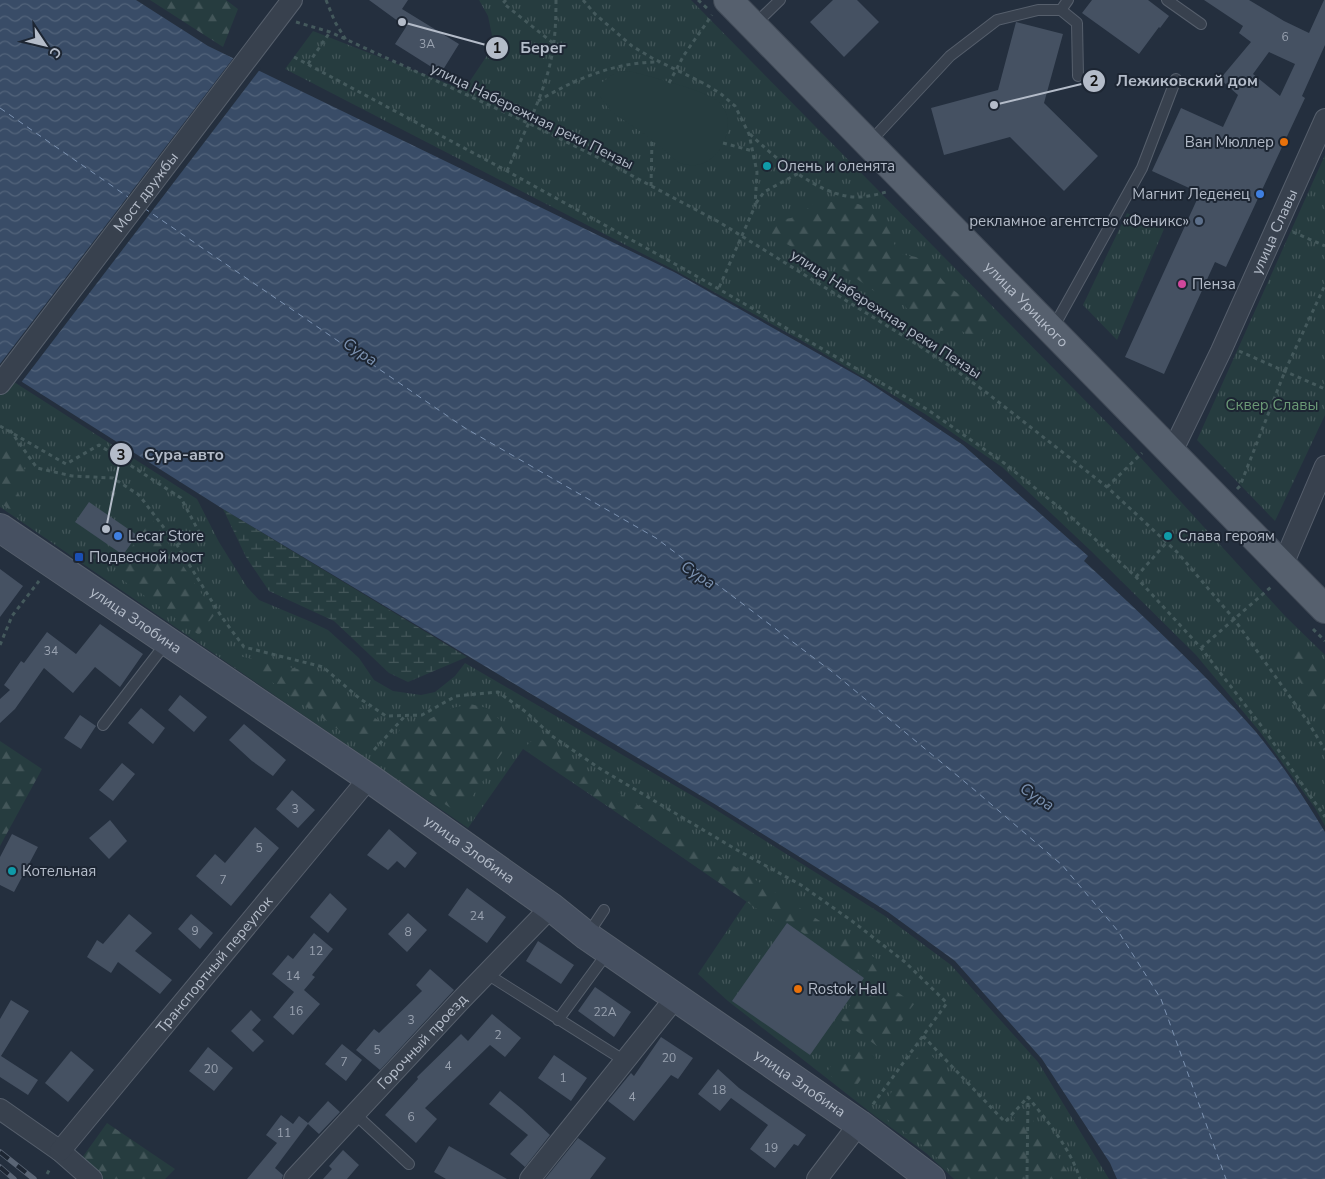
<svg xmlns="http://www.w3.org/2000/svg" width="1325" height="1179" font-family="'Nunito Sans',sans-serif">
<style>
.grass{fill:url(#grass-tufts)}
.forest{fill:url(#forest-firs)}
.wetland{fill:url(#wetland-marsh)}
.pitch{fill:#263c3f}
.water{fill:url(#water-waves)}
.pier{fill:#242f3e}
.lines{fill:none;stroke-linecap:round;stroke-linejoin:round}
.ferry{stroke:#7c92b1;stroke-width:1;stroke-dasharray:6 5;stroke-linecap:butt}
.building{fill:#455162;fill-rule:evenodd}
.lane-casing{stroke:#565f6c;stroke-width:12}
.street-casing{stroke:#565f6c;stroke-width:22}
.secondary-casing{stroke:#565f6c;stroke-width:30}
.primary-casing{stroke:#414a57;stroke-width:30}
.path{stroke:#44595c;stroke-width:3;stroke-dasharray:4 4;stroke-linecap:butt}
.lane{stroke:#38414e;stroke-width:10}
.street{stroke:#38414e;stroke-width:20}
.secondary{stroke:#465061;stroke-width:28}
.primary{stroke:#56606e;stroke-width:28}
.rail-casing{stroke:#5a6575;stroke-width:5.5}
.rail{stroke:#1d2633;stroke-width:4;stroke-dasharray:11;stroke-linecap:butt}
.food-dot{fill:#e8710a;stroke:#1d2633;stroke-width:2}
.culture-dot{fill:#0f9aa8;stroke:#1d2633;stroke-width:2}
.shop-dot{fill:#3f7fe0;stroke:#1d2633;stroke-width:2}
.service-dot{fill:#5c6f8a;stroke:#1d2633;stroke-width:2}
.hotel-dot{fill:#d1479c;stroke:#1d2633;stroke-width:2}
.transit-dot{fill:#1a4fb4;stroke:#1d2633;stroke-width:2}
.labels{text-anchor:middle;dominant-baseline:central;stroke-width:4;stroke-linejoin:round;paint-order:stroke}
.number-label{font-size:12px;fill:#98a1af}
.street-label{font-size:15px;fill:#b4bcc9;stroke:#1d2633}
.poi-label{font-size:15px;fill:#b4bcc9;stroke:#1d2633;text-anchor:start}
.park-label{font-size:15px;fill:#6b9a76;stroke:#1d2633}
.water-label{font-size:16px;font-style:italic;fill:#7c92b1;stroke:#1d2633}
.leader{fill:none;stroke:#b4bcc9;stroke-width:2}
.callout-dot{fill:#b4bcc9;stroke:#1d2633;stroke-width:2}
.mark-label{font-size:15px;text-anchor:middle;font-weight:bold;fill:#111}
.callout-label{font-size:16px;text-anchor:middle;font-weight:bold;fill:#b4bcc9;stroke:#1d2633;stroke-width:4;stroke-linejoin:round;paint-order:stroke}
</style>
<defs>
<pattern id="grass-tufts" width="24" height="20" patternUnits="userSpaceOnUse" patternTransform="scale(1.25)"><rect width="24" height="20" fill="#263c3f"/><path d="M3 7l-1-3M5 7V3M7 7l1-3M15 17l-1-3M17 17v-4M19 17l1-3" fill="none" stroke="#435659"/></pattern>
<pattern id="forest-firs" width="22" height="20" patternUnits="userSpaceOnUse" patternTransform="scale(1.25)"><rect width="22" height="20" fill="#263c3f"/><path d="M5 1l3.5 6h-7zM16 11l3.5 6h-7z" fill="#435659"/></pattern>
<pattern id="wetland-marsh" width="20" height="14" patternUnits="userSpaceOnUse" patternTransform="scale(1.25)"><rect width="20" height="14" fill="#263c3f"/><path d="M1 5h8M5 5V1M11 12h8M15 12V8" fill="none" stroke="#435659"/></pattern>
<pattern id="water-waves" width="16" height="10" patternUnits="userSpaceOnUse" patternTransform="scale(1.25)"><rect width="16" height="10" fill="#394c67"/><path d="M0 5q4-4 8 0t8 0" fill="none" stroke="#53647b"/></pattern>
</defs>
<rect width="100%" height="100%" fill="#242f3e"/>
<path class="grass" d="M479,0H691L1130,446L1285,616L1325,655V826L1315,808L1260,732L1196,655L1091,551L1002,467L925,414L804,342L676,271L285,69L313,31L464,90L494,45L488,16Z
M1325,155V415L1275,521L1197,440Z
M1127,213L1164,229L1117,340L1083,305Z
M0,373L197,499L219,542L247,587L259,600L309,621L328,630L359,658L374,680L393,691L421,695L435,692L455,676L465,663L710,806L885,916L951,965L1038,1062L1109,1179H954L926,1153L875,1116L728,1001L698,974L747,901L523,749L468,828L0,507Z"/>
<path class="forest" d="M150,0H226L238,9L223,47Z
M821,201L858,204L880,213L888,224L892,239L899,254C906,256 912,255 918,258C932,262 937,275 946,284C963,300 989,308 994,333L987,340L976,341L953,325L942,331L930,329L916,321L905,306L874,291L843,269L828,262L812,259L760,228L774,221L791,218L803,212L813,204Z
M0,434H5L25,470L12,489L30,505L20,516L0,503Z
M152,519L215,614L199,635L113,573Z
M1290,635L1325,661V723L1289,664Z
M234,655L311,672L382,723L364,748Z
M470,704L487,708L515,734L460,814L400,775L378,757L403,726L417,725L452,708Z
M537,736L622,795L820,921L809,937L787,922L783,927L524,748Z
M0,741L42,769L0,846Z
M846,937L886,966L878,978L914,1004L881,1049L840,1019L869,978L834,953Z
M862,1047L876,1057L853,1091L826,1073L837,1058L849,1066Z
M924,1048L1004,1129L1024,1108L1046,1138L1072,1179H959L929,1150L877,1112Z
M107,1123L175,1169L165,1179H99L79,1162Z"/>
<path class="wetland" d="M223,509L467,657L408,682L389,673L334,621L269,591L246,557Z"/>
<path class="pitch" d="M624,71L633,72C651,77 708,91 719,102C741,124 719,169 689,165C685,165 681,163 678,162C670,156 663,148 655,142C641,131 625,122 611,111C607,107 603,101 600,96V84L616,72Z"/>
<path class="water" d="M0,0H136L208,46L676,273L865,380L963,445L1088,556L1084,561C1143,616 1203,671 1256,732C1280,761 1305,799 1325,832V1179H1117L1110,1163L1042,1059L955,961L888,912L713,803L223,509L0,368Z"/>
<path class="pier" d="M235,56L261,68L20,384L0,371V364Z"/>
<g class="lines">
<path class="ferry" d="M0,108L128,197
M144,208L465,428L656,538L835,674L971,787L1062,865L1118,931L1161,999L1226,1179"/>
</g>
<path class="building" d="M369,0H408L402,9L459,44L441,73L395,44L406,27Z
M833,0H857L879,22L844,57L810,22Z
M1092,0H1148L1169,16L1160,28L1159,27L1139,54L1082,13Z
M1204,0H1249L1284,21L1309,33L1324,0H1325V45L1302,96L1305,98L1226,267L1215,262L1164,374L1125,357L1200,193L1152,171L1181,108L1223,127L1238,95L1220,79L1251,42L1239,33L1243,26ZM1269,52L1295,64L1280,96L1253,74Z
M1016,22L1063,34L1044,103L1098,156L1064,191L1010,137L944,155L931,108L998,90Z
M89,502L137,535L123,555L75,522Z
M0,569L23,586L0,617Z
M100,624L143,654L120,687L95,667L73,693L44,668L15,709L0,723V699L10,690L4,685L21,661L24,663L47,632L76,654Z
M180,695L207,717L194,732L168,710Z
M141,708L165,728L153,744L128,723Z
M80,715L96,726L81,749L64,738Z
M244,724L286,760L273,776L252,761L229,740Z
M122,763L135,774L113,801L99,790Z
M292,790L315,810L298,828L276,809Z
M110,820L127,841L109,859L89,838Z
M255,827L279,848L231,906L196,876L215,854L225,863Z
M389,829L417,853L405,868L397,861L388,870L367,855Z
M12,834L38,847L14,892L0,885V857Z
M467,888L506,917L487,943L448,915Z
M330,893L347,909L328,933L310,917Z
M408,913L427,930L407,952L388,934Z
M129,914L152,933L135,951L172,980L160,994L118,962L111,973L87,957L97,940L103,944Z
M191,914L213,933L200,949L178,929Z
M787,923L864,978L810,1055L732,1001Z
M314,933L333,949L312,975L315,977L304,990L320,1004L293,1035L273,1017L294,992L272,974L288,955L293,959Z
M538,941L574,965L561,984L526,961Z
M430,969L454,990L380,1070L356,1050L374,1029L379,1033L422,991L416,985Z
M595,987L631,1012L614,1037L578,1011Z
M11,1000L29,1011L1,1056L38,1080L28,1095L0,1077V1019Z
M251,1010L261,1020L252,1030L264,1041L253,1052L231,1031Z
M492,1014L521,1038L505,1057L490,1045L425,1108L437,1119L416,1143L385,1115L418,1079L417,1077L461,1034L468,1041Z
M661,1037L693,1058L678,1079L671,1075L634,1121L608,1101L631,1073L634,1076Z
M342,1044L362,1060L346,1081L325,1064Z
M208,1047L233,1068L214,1091L189,1071Z
M71,1051L94,1070L68,1102L45,1083Z
M554,1055L587,1078L571,1101L538,1078Z
M718,1069L739,1088L806,1135L798,1146L794,1144L775,1168L750,1149L768,1125L731,1098L720,1111L698,1094Z
M500,1091L522,1109L550,1135L525,1167L510,1154L528,1135L489,1104Z
M328,1101L340,1112L319,1134L308,1124L275,1168L283,1175L282,1179H247L277,1143L266,1135L281,1115L293,1124L299,1116L308,1123Z
M578,1138L606,1158L590,1179H545Z
M449,1146L507,1179H446L434,1172Z
M343,1150L359,1165L347,1179H323L332,1169L329,1166Z"/>
<g class="lines">
<g class="lane-casing">
<path id="lane" d="M1167,0L1201,24
M1061,10L1077,23L1078,76
M753,26L780,0
M869,143L950,56L997,20L1038,10H1061L1068,0
M1052,330L1142,168L1176,79
M103,725L166,643
M588,934L604,910
M487,974L625,1061
M558,1020L608,952
M355,1114L409,1164"/>
</g>
<g class="street-casing">
<g id="street">
<path id="s1" d="M0,384L292,0"/>
<path id="s2" d="M1171,454L1221,351L1325,119"/>
<path d="M1282,567L1325,466"/>
<path d="M0,1109L60,1151L92,1179"/>
<path id="s3" d="M60,1151L369,778"/>
<path id="s4" d="M294,1179L460,1001L551,907"/>
<path d="M530,1179L676,997"/>
<path d="M817,1179L859,1124"/>
</g>
</g>
<g class="secondary-casing">
<g id="secondary">
<path id="s5" d="M0,528L369,778L551,907L587,936L859,1124L931,1179"/>
</g>
</g>
<g class="primary-casing">
<g id="primary">
<path id="s6" d="M728,0L1325,609"/>
</g>
</g>
<path class="path" d="M326,0L335,22L346,40
M506,0L503,3L553,43
M583,0L595,14L632,46L652,58L705,84L721,94L735,106L749,134L757,172L755,206L718,290
M698,0L708,9
M296,22L330,32L528,123L595,156L719,222L918,345L951,367L987,393L1107,487L1178,553L1234,619L1308,722L1325,750
M294,57L507,171L684,269L928,410L1004,463L1071,517L1136,577L1201,648L1263,728L1325,817
M308,64L330,32
M669,83L684,55L712,15
M538,101C575,79 615,62 659,62
M750,134C775,158 819,196 855,197C866,197 876,195 886,192
M723,143L753,151
M507,171C521,138 540,104 549,68C555,46 556,23 556,0
M651,186L652,139
M756,203L764,192L799,173
M1293,232L1325,246
M1239,351L1325,389
M0,426L66,464L99,445L181,498L199,532L177,545
M10,430L37,468L72,476L113,478L139,495L177,545L221,616L244,647L323,667L359,698L386,716L422,715L456,696L498,692L526,712L552,736L599,768L737,850L801,885L852,921L905,962L947,1003L871,1107
M1107,487L1142,453
M1237,489L1240,486L1285,371L1325,285
M1136,577L1167,542
M1313,629L1325,641
M0,645L12,616L39,581
M1201,648L1271,587
M374,750L405,716
M923,1036L1005,1122L1028,1097C1048,1122 1070,1148 1080,1179
M47,1174L51,1167
M1027,1179L1028,1097"/>
<use href="#lane" class="lane"/>
<use href="#street" class="street"/>
<use href="#secondary" class="secondary"/>
<use href="#primary" class="primary"/>
<g class="rail-casing">
<path id="rail" d="M0,1152L34,1179
M0,1167L14,1179"/>
</g>
<use href="#rail" class="rail"/>
</g>
<g class="food-dot">
<circle cx="1284" cy="142" r="5"/>
<circle cx="798" cy="989" r="5"/>
</g>
<g class="culture-dot">
<circle cx="767" cy="166" r="5"/>
<circle cx="1168" cy="536" r="5"/>
<circle cx="12" cy="871" r="5"/>
</g>
<g class="shop-dot">
<circle cx="1260" cy="194" r="5"/>
<circle cx="118" cy="536" r="5"/>
</g>
<circle class="service-dot" cx="1199" cy="221" r="5"/>
<circle class="hotel-dot" cx="1182" cy="284" r="5"/>
<rect class="transit-dot" x="74" y="552" width="10" height="10" rx="2.5"/>
<g class="labels">
<g class="number-label">
<text x="1285" y="37">6</text>
<text x="427" y="44">3А</text>
<text x="51" y="651">34</text>
<text x="295" y="809">3</text>
<text x="259" y="848">5</text>
<text x="223" y="880">7</text>
<text x="477" y="916">24</text>
<text x="195" y="931">9</text>
<text x="408" y="932">8</text>
<text x="316" y="951">12</text>
<text x="293" y="976">14</text>
<text x="296" y="1011">16</text>
<text x="605" y="1012">22А</text>
<text x="411" y="1020">3</text>
<text x="498" y="1035">2</text>
<text x="377" y="1050">5</text>
<text x="669" y="1058">20</text>
<text x="344" y="1062">7</text>
<text x="448" y="1066">4</text>
<text x="211" y="1069">20</text>
<text x="563" y="1078">1</text>
<text x="719" y="1090">18</text>
<text x="632" y="1097">4</text>
<text x="411" y="1117">6</text>
<text x="284" y="1133">11</text>
<text x="771" y="1148">19</text>
</g>
<g class="street-label">
<text transform="translate(532 116) rotate(26)">улица Набережная реки Пензы</text>
<text stroke="none"><textPath href="#s1" startOffset="241">Мост дружбы</textPath></text>
<text stroke="none"><textPath href="#s2" startOffset="245">улица Славы</textPath></text>
<text stroke="none"><textPath href="#s6" startOffset="426">улица Урицкого</textPath></text>
<text transform="translate(886 314) rotate(33)">улица Набережная реки Пензы</text>
<text stroke="none"><textPath href="#s5" startOffset="164">улица Злобина</textPath></text>
<text stroke="none"><textPath href="#s5" startOffset="569">улица Злобина</textPath></text>
<text stroke="none"><textPath href="#s3" startOffset="242">Транспортный переулок</textPath></text>
<text stroke="none"><textPath href="#s4" startOffset="188">Горочный проезд</textPath></text>
<text stroke="none"><textPath href="#s5" startOffset="974">улица Злобина</textPath></text>
</g>
<g class="poi-label">
<text x="1274" y="142" text-anchor="end">Ван Мюллер</text>
<text x="777" y="166">Олень и оленята</text>
<text x="1250" y="194" text-anchor="end">Магнит Леденец</text>
<text x="1189" y="221" text-anchor="end">рекламное агентство «Феникс»</text>
<text x="1192" y="284">Пенза</text>
<text x="128" y="536">Lecar Store</text>
<text x="1178" y="536">Слава героям</text>
<text x="89" y="557">Подвесной мост</text>
<text x="22" y="871">Котельная</text>
<text x="808" y="989">Rostok Hall</text>
</g>
<g class="park-label">
<text x="1272" y="405">Сквер Славы</text>
</g>
<g class="water-label">
<text transform="translate(360 352) rotate(33)">Сура</text>
<text transform="translate(698 575) rotate(33)">Сура</text>
<text transform="translate(1037 797) rotate(33)">Сура</text>
</g>
</g>
<path class="leader" d="M402 22L497 48M994 105L1094 81M106 529L121 454"/>
<g class="callout-dot">
<circle cx="402" cy="22" r="5"/>
<circle cx="994" cy="105" r="5"/>
<circle cx="106" cy="529" r="5"/>
<circle cx="497" cy="48" r="12"/>
<circle cx="1094" cy="81" r="12"/>
<circle cx="121" cy="454" r="12"/>
</g>
<g class="mark-label">
<text x="497" y="53">1</text>
<text x="1094" y="86">2</text>
<text x="121" y="460">3</text>
</g>
<g class="callout-label">
<text x="543" y="53">Берег</text>
<text x="1187" y="86">Лежиковский дом</text>
<text x="184" y="460">Сура-авто</text>
</g>
<g transform="translate(45 45) rotate(125)" stroke="#1d2633" stroke-width="4" paint-order="stroke">
<path d="M0-4L9 19L0 12L-9 19Z" fill="#b4bcc9"/>
<text y="-8" font-size="14" font-weight="bold" text-anchor="middle" fill="#b4bcc9">С</text>
</g>
</svg>
